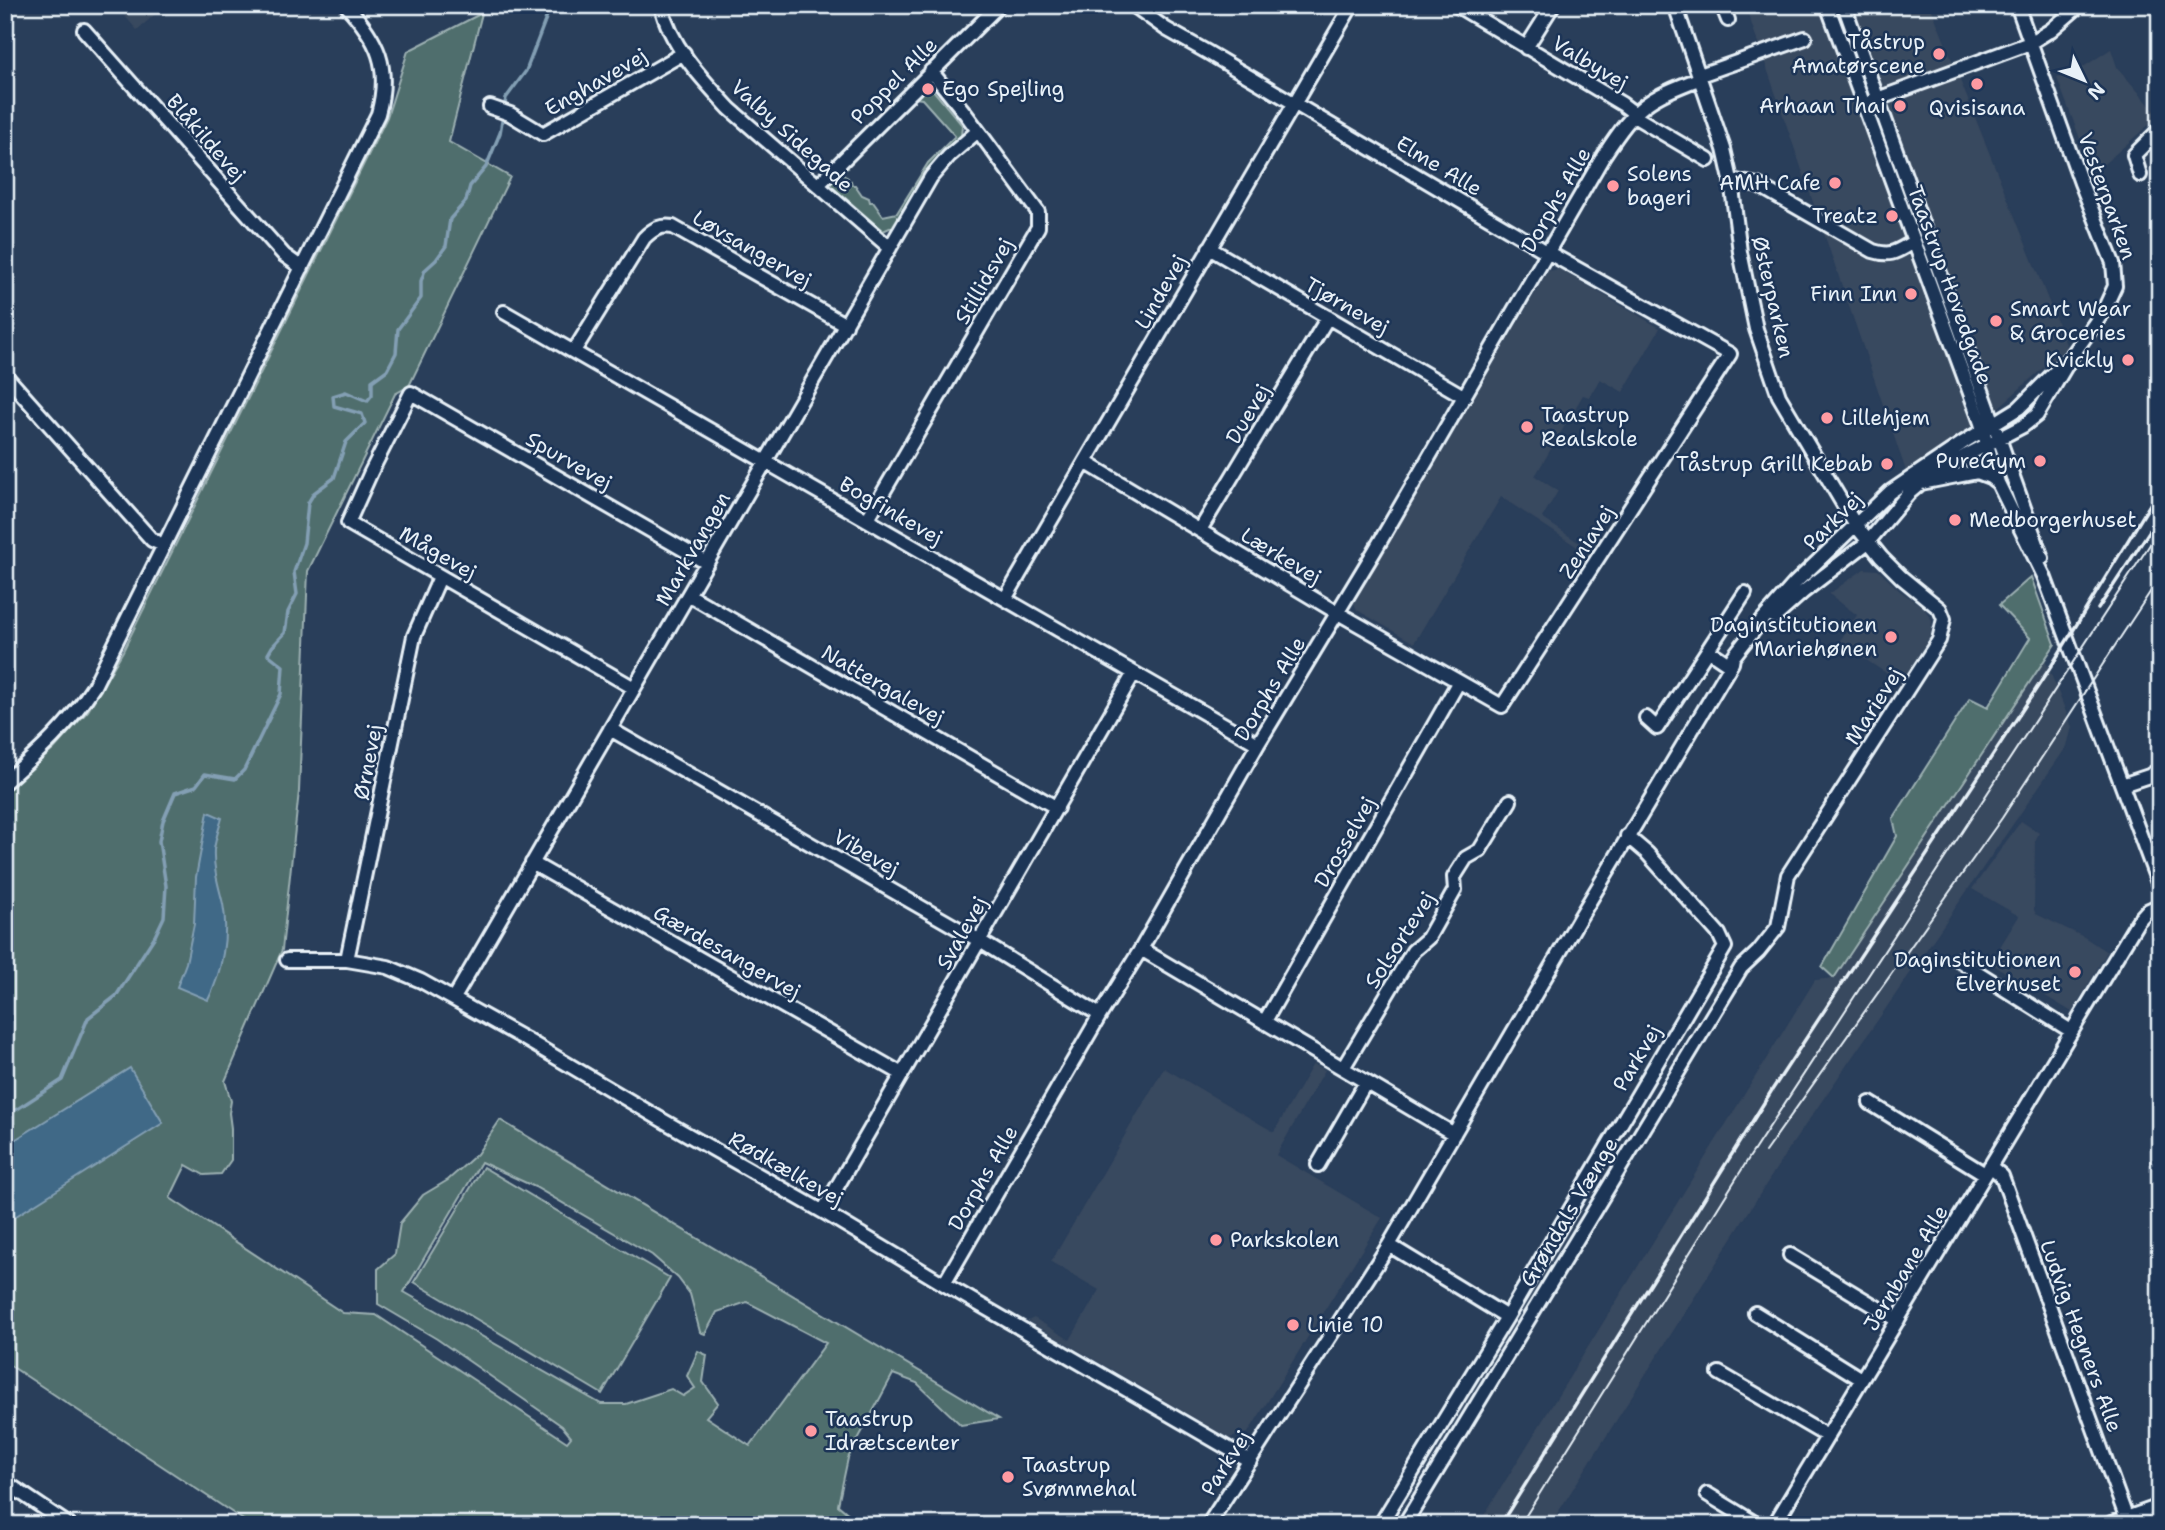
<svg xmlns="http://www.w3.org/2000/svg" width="2165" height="1530" font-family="'Shantell Sans',sans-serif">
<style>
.built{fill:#38485e}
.green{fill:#506e6d;stroke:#9cb0b2;stroke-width:2;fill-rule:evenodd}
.water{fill:#3f6987;stroke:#839fb4;stroke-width:2}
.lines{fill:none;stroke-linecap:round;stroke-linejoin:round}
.stream{stroke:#839fb4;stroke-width:3.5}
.minor-casing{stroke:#e8f1f8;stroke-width:18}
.minor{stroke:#1d3557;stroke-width:12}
.tram{stroke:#e8f1f8;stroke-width:2}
.rail{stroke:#e8f1f8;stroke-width:3.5}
.poi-dot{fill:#ff9aa2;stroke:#1d3557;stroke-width:2.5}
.labels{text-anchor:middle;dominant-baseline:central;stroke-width:5;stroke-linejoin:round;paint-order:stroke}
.poi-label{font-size:21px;fill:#e8f1f8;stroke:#1d3557;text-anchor:end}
.street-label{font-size:21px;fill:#e8f1f8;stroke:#1d3557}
</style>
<rect width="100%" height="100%" fill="#293e5a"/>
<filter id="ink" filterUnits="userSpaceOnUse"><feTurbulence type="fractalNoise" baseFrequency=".0143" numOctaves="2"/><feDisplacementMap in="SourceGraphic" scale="14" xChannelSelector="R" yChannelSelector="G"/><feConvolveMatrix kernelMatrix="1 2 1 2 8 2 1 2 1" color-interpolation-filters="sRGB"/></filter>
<g filter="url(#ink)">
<path class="built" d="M115,5H166L137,30Z
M1745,5H1930L2067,347L1981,423L1907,474Z
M2111,49L2117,67L2159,116L2097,170L2091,168L2057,78L2077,71Z
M1559,269L1660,328L1623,392L1600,379L1589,397L1583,395L1535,476L1558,491L1542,518L1593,552L1591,556L1501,497L1414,643L1357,610L1354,603L1548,271Z
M1864,569L1878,570L1900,591L1924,608L1932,620L1931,635L1901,683L1839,642L1857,615L1829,594Z
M2045,659L2072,727L2067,746L1786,1153L1550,1525H1478L1815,980L1834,978Z
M2021,821L2039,833L2035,841L2034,910L2036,914L2084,937L2107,952L2072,1012L1990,963L2019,916L1972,889Z
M1313,1064L1325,1070L1276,1155L1382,1218L1248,1433L1229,1438L1028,1321L1034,1318L1070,1340L1099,1290L1051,1262L1164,1068L1274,1132Z"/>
<path class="green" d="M482,13L449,142L510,177L409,386L395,394L308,571L299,791L282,950L225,1081L231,1101L229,1113L231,1128V1160L221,1174L204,1175L186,1165L170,1198L343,1313L376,1315L567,1442L571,1437L562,1426L437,1339L378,1304V1269L395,1254L400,1223L423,1195L448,1180L477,1154L500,1120L999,1419L961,1425L917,1383L893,1374L848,1458L838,1505L862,1525H251L5,1362V877L12,866L5,859V791L54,749L88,711L123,651L387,117L408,51ZM481,1162L535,1187L652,1255L678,1278L690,1294L700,1332L705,1334L717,1312L747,1302L826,1343L750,1446L706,1417L718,1403L703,1382L707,1355L698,1351L687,1376L695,1388L683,1396L671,1389L626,1404H601L404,1292Z
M928,84L962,125L961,136L929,168L892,227L883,231L827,182L846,165L848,168L842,170L843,175L848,178L849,182L851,181L852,185H855L862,195L869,198L870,202H873L883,216L897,213L928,163L955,136L922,99L915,98Z
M2031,577L2055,644L1834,978L1822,967L1897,836L1893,819L1970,698L1988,707L2030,638L1999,605Z
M483,1167L670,1278L602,1394L414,1282Z"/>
<path class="water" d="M208,812L222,818C219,829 215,840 214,850C213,869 219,887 223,904C229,934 222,973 208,1000L177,987L186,963L194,924L196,877Z
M130,1068L163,1123L5,1223V1146Z"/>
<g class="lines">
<path class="stream" d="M5,1117L62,1080L88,1018L116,996L155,936L164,917L166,886L159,841L163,821L175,793L196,786L205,774L235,779L244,770L281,694L283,666L268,654L272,647L285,633L288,612L297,594L294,572L304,543L308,503L314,493L334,478L346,442L365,423L362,414L334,406L333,396L346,392L367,401L372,395V381L387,370L396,353L398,329L421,298V281L425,270L436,260L446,246L450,219L466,201L470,186L486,167L500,133L506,98L526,71L551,5"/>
<g class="minor-casing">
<path id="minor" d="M661,5C670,46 703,80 730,109L890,248
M1456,5L1622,104L1634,113
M1722,5L1728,20
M1827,5L1981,423L1998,483L2044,576L2160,888
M1844,5L2042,558
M84,30L284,255L302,268
M1526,48L1553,5
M1700,75L1805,38
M1872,101L2030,43L2051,30L2080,5
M490,107L510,114L543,134L684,53
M1632,115L1708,160
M2140,175L2134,155L2160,129
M1731,180L1758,185L1873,251C1892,257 1897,251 1913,242
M818,185L999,5
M1209,248L1465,397
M504,312L1258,744
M574,351L644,238C653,229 660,225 673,227L846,325
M5,375L152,540L163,545
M1085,462L1338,613L1502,706L1730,354L1540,248L1207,52L1166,29L1133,5
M1921,483L1967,455L2023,426L2037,415L2073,354L2103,312L2115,286L2113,263L2081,183L2017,5
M867,520L1038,227V212L965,113L931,71
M1200,530L1328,317
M689,595L1057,808
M1005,599L1352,5
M1775,617L1803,592L1868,542L1908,494L1921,483L1977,472L1990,477L1998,483
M1708,650L1730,665
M634,688L348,523L371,472L411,393L707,563
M1646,718L1657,728L1745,593
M610,729L980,941L1100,1015
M5,782C40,751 68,726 94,686L378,114C391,67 378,40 346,5
M2122,785L2149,776L2160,769
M532,863L902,1074
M1141,949L1454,1134
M287,960H347L388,967L421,981L525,1039L662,1120L827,1214L944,1284L1250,1461
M347,960L414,636L440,577
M1958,960L2071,1031
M454,998L931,177L949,156L978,131
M1265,1021L1458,683
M1343,1068L1413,951L1428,938L1455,890L1454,877L1466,858L1480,850L1510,801
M1870,1103L1985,1174
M1318,1165L1366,1082
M1990,1166L2002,1176L2129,1525
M823,1211L1134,673
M1389,1245L1507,1317
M1790,1255L1898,1320
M944,1284L1100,1015L1141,949L1258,744L1374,552L1604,155C1637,105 1646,99 1701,78
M1755,1313L1861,1379
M1719,1373L1827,1436
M5,1482L69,1525
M1707,1494L1758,1525
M1208,1525L1389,1245L1579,919L1732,663L1733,657L1758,625L1795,583L1890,492L1964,442L2019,408L2073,354
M1380,1525L1507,1317L1725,947L1719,934L1647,853L1627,836
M1404,1525L1741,968L1758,952L1778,927L1788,875L1939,640L1944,619L1940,609L1901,577L1881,557L1856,526L1779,396L1756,329L1740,252L1731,180L1724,149L1675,5
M1774,1525L2138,921L2147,911L2160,905
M2107,1525L2160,1506"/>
</g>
<use href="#minor" class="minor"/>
<path class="tram" d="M1765,1152L2002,818L2160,577
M1520,1525L1749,1158L2160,529"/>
<path class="rail" d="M2098,609L2160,515
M1500,1525L1772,1090L2052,665L2160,488"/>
</g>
</g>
<g class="poi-dot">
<circle cx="1939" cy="54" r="7"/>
<circle cx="1977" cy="84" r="7"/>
<circle cx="928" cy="89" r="7"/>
<circle cx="1900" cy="106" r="7"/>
<circle cx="1835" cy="183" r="7"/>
<circle cx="1613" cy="186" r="7"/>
<circle cx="1892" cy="216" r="7"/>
<circle cx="1911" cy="294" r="7"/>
<circle cx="1996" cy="321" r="7"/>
<circle cx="2128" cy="360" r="7"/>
<circle cx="1827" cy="418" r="7"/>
<circle cx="1527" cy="427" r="7"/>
<circle cx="2040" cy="461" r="7"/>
<circle cx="1887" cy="464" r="7"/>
<circle cx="1955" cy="520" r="7"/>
<circle cx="1891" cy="637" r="7"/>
<circle cx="2075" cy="972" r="7"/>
<circle cx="1216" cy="1240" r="7"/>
<circle cx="1293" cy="1325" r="7"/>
<circle cx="811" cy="1431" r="7"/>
<circle cx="1008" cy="1477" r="7"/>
</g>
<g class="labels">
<g class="poi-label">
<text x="1925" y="42">Tåstrup<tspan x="1925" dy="24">Amatørscene</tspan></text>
<text x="942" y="89" text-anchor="start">Ego Spejling</text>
<text x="1886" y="106">Arhaan Thai</text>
<text x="1977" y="108" text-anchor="middle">Qvisisana</text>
<text x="1627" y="174" text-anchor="start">Solens<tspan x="1627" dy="24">bageri</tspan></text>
<text x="1821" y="183">AMH Cafe</text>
<text x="1878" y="216">Treatz</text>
<text x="1897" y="294">Finn Inn</text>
<text x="2010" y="309" text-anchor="start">Smart Wear<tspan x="2010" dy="24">&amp; Groceries</tspan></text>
<text x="2114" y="360">Kvickly</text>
<text x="1541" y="415" text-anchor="start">Taastrup<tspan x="1541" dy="24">Realskole</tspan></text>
<text x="1841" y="418" text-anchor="start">Lillehjem</text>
<text x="2026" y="461">PureGym</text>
<text x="1873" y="464">Tåstrup Grill Kebab</text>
<text x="1969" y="520" text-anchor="start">Medborgerhuset</text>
<text x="1877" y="625">Daginstitutionen<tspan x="1877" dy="24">Mariehønen</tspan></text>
<text x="2061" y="960">Daginstitutionen<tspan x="2061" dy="24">Elverhuset</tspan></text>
<text x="1230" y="1240" text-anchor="start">Parkskolen</text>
<text x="1307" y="1325" text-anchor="start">Linie 10</text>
<text x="825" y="1419" text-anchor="start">Taastrup<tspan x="825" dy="24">Idrætscenter</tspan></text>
<text x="1022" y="1465" text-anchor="start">Taastrup<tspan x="1022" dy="24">Svømmehal</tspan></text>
</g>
<g class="street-label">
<text transform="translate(1590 63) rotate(31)">Valbyvej</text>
<text transform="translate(894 81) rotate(-45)">Poppel Alle</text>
<text transform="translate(596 82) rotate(-30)">Enghavevej</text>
<text transform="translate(792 136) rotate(42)">Valby Sidegade</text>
<text transform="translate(206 138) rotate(49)">Blåkildevej</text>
<text transform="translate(1439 166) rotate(31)">Elme Alle</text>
<text transform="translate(2107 196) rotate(70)">Vesterparken</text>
<text transform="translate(1556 200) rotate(-60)">Dorphs Alle</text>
<text transform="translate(752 249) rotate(30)">Løvsangervej</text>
<text transform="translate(984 281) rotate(-60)">Stillidsvej</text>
<text transform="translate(1950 285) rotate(70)">Taastrup Hovedgade</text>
<text transform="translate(1161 292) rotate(-60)">Lindevej</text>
<text transform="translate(1773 297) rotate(77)">Østerparken</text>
<text transform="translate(1347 306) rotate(30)">Tjørnevej</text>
<text transform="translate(1248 414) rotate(-59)">Duevej</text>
<text transform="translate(569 461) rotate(30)">Spurvevej</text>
<text transform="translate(891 511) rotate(30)">Bogfinkevej</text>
<text transform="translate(1833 521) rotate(-44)">Parkvej</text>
<text transform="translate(1587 542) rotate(-57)">Zeniavej</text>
<text transform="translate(693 549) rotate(-60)">Markvangen</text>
<text transform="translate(438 553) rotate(30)">Mågevej</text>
<text transform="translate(1281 556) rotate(31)">Lærkevej</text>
<text transform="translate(883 685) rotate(30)">Nattergalevej</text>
<text transform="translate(1270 689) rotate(-59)">Dorphs Alle</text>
<text transform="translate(1874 706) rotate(-57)">Marievej</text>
<text transform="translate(368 762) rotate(-79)">Ørnevej</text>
<text transform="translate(1345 842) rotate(-60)">Drosselvej</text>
<text transform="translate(866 853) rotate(30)">Vibevej</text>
<text transform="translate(962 933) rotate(-60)">Svalevej</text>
<text transform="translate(1400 940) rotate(-57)">Solsortevej</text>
<text transform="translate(727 952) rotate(30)">Gærdesangervej</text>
<text transform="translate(1637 1058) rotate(-59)">Parkvej</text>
<text transform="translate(786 1169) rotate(30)">Rødkælkevej</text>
<text transform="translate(983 1178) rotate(-60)">Dorphs Alle</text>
<text transform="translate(1569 1212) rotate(-59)">Grøndals Vænge</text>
<text transform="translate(1906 1268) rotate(-59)">Jernbane Alle</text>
<text transform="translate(2081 1336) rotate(70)">Ludvig Hegners Alle</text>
<text transform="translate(1226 1463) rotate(-57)">Parkvej</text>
</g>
</g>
<rect width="2165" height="1530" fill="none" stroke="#1d3557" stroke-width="28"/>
<rect x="14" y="14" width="2137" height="1502" fill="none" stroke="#e8f1f8" stroke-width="2.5" filter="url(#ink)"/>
<g transform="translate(2084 80) rotate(133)" stroke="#1d3557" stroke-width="5" paint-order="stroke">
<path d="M0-5L12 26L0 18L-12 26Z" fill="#e8f1f8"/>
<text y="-10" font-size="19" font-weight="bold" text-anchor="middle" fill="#e8f1f8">N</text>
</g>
</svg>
